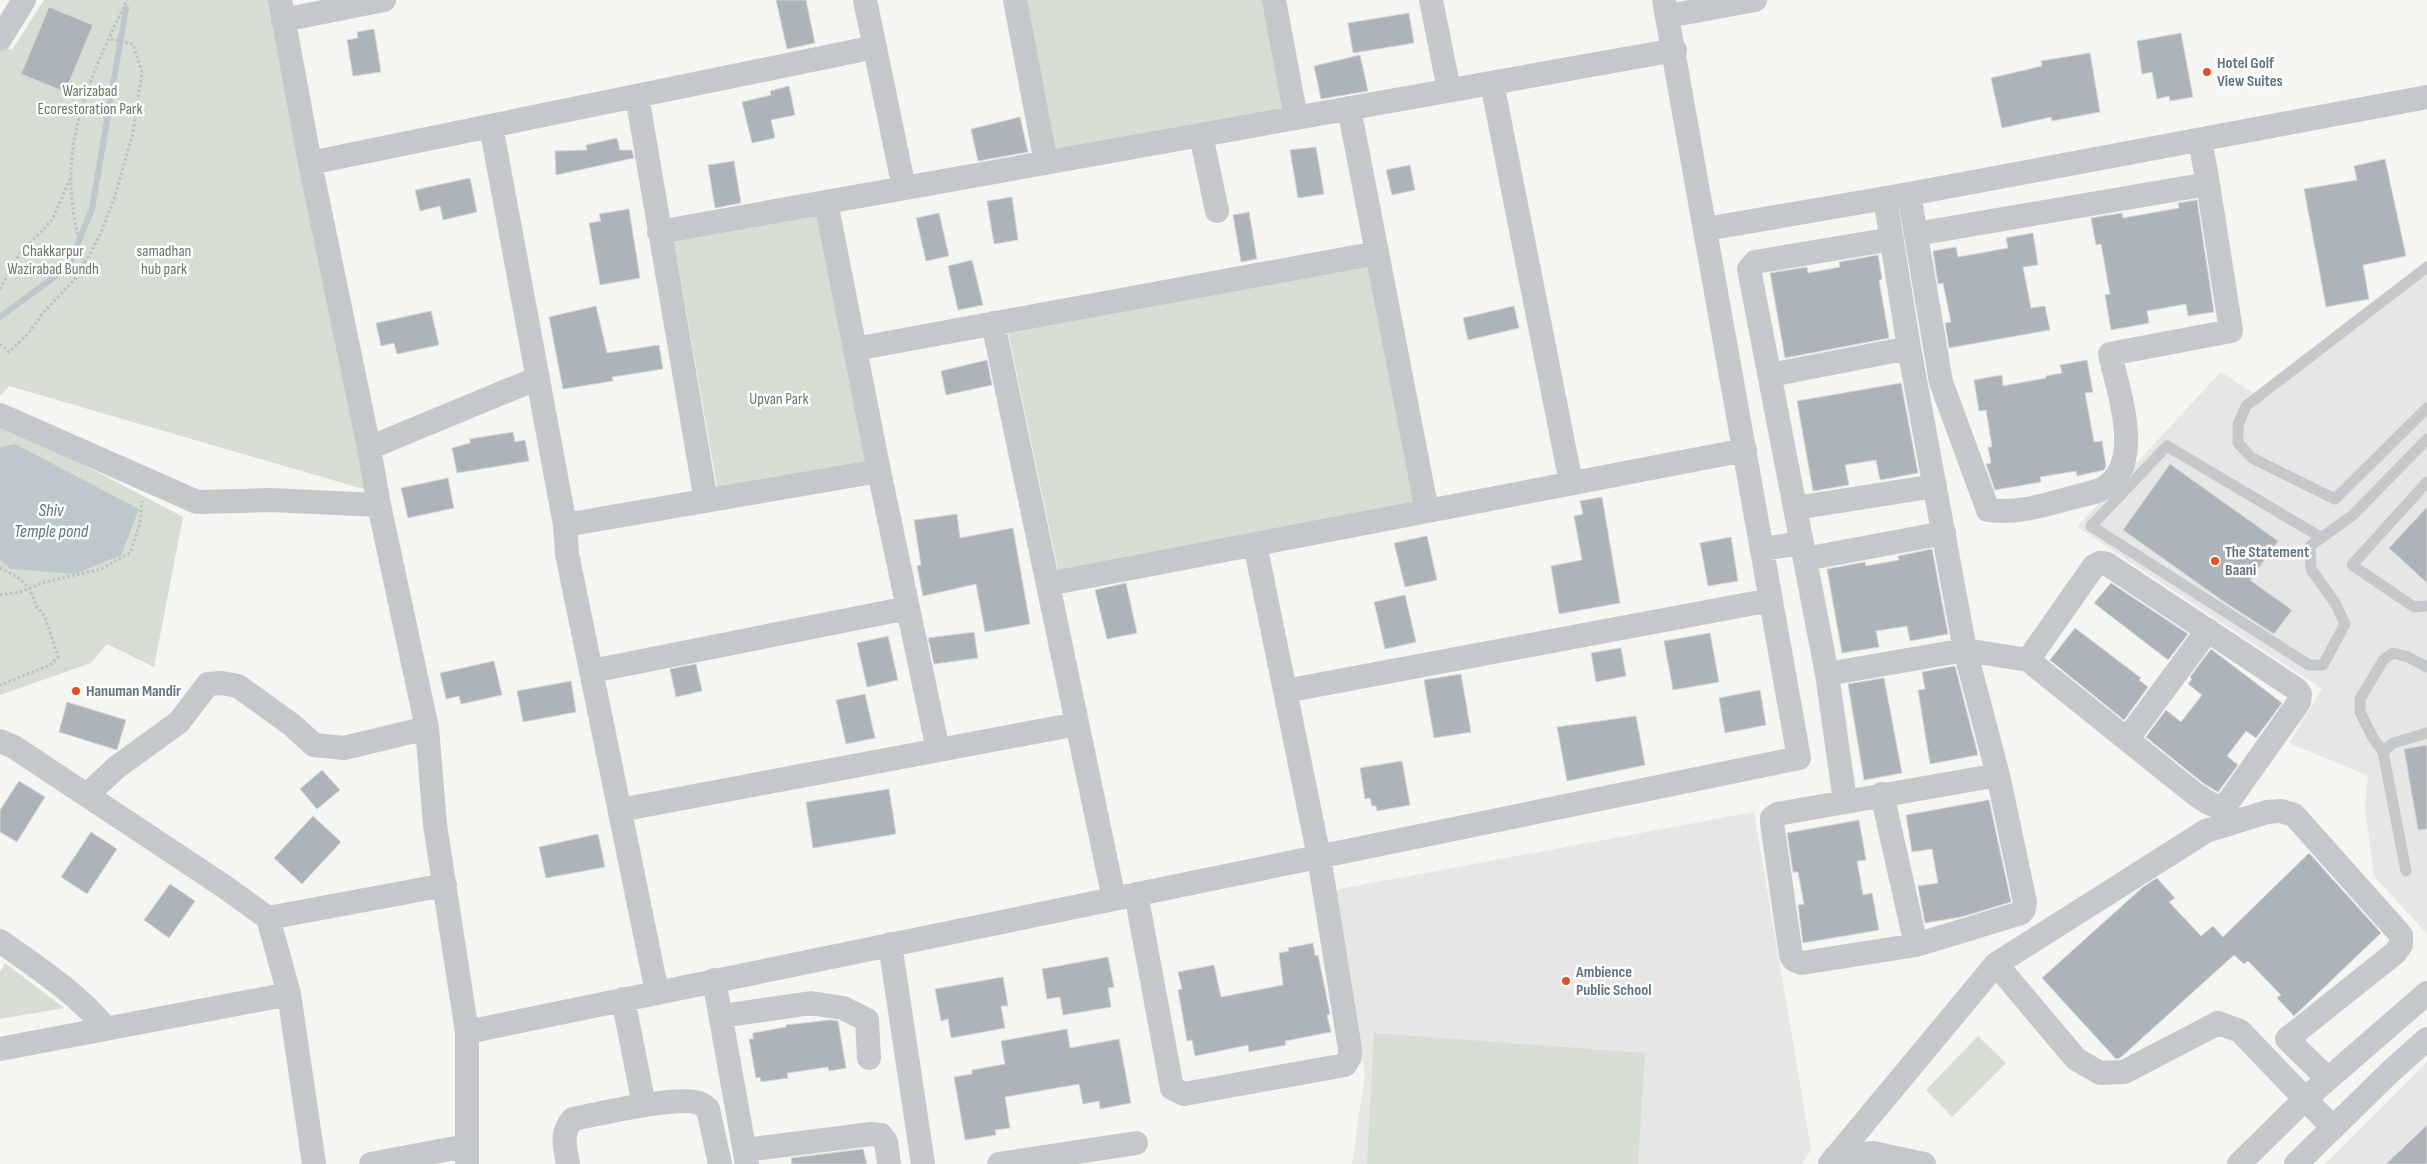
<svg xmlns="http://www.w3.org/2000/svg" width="2427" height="1164" font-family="'Sofia Sans Condensed',sans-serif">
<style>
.built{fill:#e6e7e5}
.green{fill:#d6ddd2}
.water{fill:#bcc8cc}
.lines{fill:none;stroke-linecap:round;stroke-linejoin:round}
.stream{stroke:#bcc8cc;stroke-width:6}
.building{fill:#acb4b9;stroke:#d6d6d4}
.path{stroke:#bec0c2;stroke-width:3;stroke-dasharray:2.5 2.5;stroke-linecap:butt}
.service{stroke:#c5c8cb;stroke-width:11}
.minor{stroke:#c5c8cb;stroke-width:24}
.poi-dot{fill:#eb4d1c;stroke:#fff;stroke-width:2}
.labels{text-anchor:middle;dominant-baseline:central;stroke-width:5;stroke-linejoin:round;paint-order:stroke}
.poi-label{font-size:16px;font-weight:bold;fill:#637584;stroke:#fff;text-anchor:start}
.park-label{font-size:16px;fill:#677b62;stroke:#fff}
.water-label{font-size:18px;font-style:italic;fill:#5f7781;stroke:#fff}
</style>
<rect width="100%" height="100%" fill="#f5f5f1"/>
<path class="built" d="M2427,261V934L2374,876L2365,808L2368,776L2289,743L2322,689L2077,527L2221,372L2264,400Z
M1754,812L1811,1150L1802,1164H1352L1365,1072L1334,890Z
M2427,1062V1164H2325Z"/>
<path class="green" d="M44,0H284L374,492L9,386L0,396V46L12,50Z
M1023,0H1268L1289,112L1052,154Z
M819,211L869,465L718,492L673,236Z
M1371,262L1417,505L1059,575L1007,327Z
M0,421L183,517L154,667L107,644L91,663L0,695Z
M5,963L64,1008L0,1019V972Z
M1374,1033L1645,1053L1638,1164H1367Z
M1978,1036L2006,1063L1952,1117L1926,1090Z"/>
<path class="water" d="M15,444L139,509L121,555L75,574L11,569L0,560V447Z"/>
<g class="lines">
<path class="stream" d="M0,317L68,267L92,209L126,8"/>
</g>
<path class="building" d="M776,0H806L815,43L787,49Z
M49,7L93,25L65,92L21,74Z
M1409,13L1414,43L1353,53L1348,23Z
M374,29L381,72L353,76L347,40L358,38L357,32Z
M2181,33L2193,97L2170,101L2169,96L2157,99L2152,72L2142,74L2137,41Z
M2090,53L2100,112L2052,121L2051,117L2002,128L1991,78L2042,66L2041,61Z
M1360,55L1368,91L1321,99L1314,66Z
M789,86L795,115L771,120L775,138L752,143L742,102L771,95L770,91Z
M1020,117L1028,152L978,161L971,129Z
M617,138L620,150H632L634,158L556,175L555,151L587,150L586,145Z
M1316,147L1324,194L1298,198L1290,150Z
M2385,159L2406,256L2363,265L2369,299L2326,307L2304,189L2357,180L2354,166Z
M734,161L741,203L715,208L708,165Z
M1410,165L1415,190L1392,195L1386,170Z
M470,178L477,212L443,220L440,206L420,211L415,190Z
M1012,197L1018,240L994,244L987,201Z
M2197,200L2214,312L2188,316L2186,304L2147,311L2149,323L2111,330L2105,295L2110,294L2101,244L2096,245L2091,218L2122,213L2123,218L2179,208L2178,203Z
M629,209L640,278L600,285L589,223L601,221L599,214Z
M1249,212L1257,259L1241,262L1233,215Z
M939,213L949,256L926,261L916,218Z
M2033,233L2038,265L2023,267L2031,308L2045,306L2050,330L1949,348L1945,323L1951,322L1943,283L1938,284L1933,251L1956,247L1958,257L2008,248L2006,238Z
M1878,255L1882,279L1879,280L1889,338L1785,358L1770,273L1807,267L1808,273L1840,267L1839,262Z
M972,260L983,305L958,310L948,266Z
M596,306L607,353L659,345L663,369L612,377L613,381L563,389L549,317Z
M1514,306L1519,328L1468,340L1463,318Z
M431,311L439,345L397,354L394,343L381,346L376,323Z
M987,360L992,385L946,395L941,371Z
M2087,360L2093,392L2085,393L2094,442L2102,441L2106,466L2104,470L2077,476L2076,471L2040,477L2041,482L1995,490L1986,464L1991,463L1988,447H1992L1986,410L1979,411L1974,380L2002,375L2003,386L2046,378V376L2062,373L2060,365Z
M1901,383L1918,473L1880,480L1876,460L1845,465L1849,485L1813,491L1797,401Z
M513,432L515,442L525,440L529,461L457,473L452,448L470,443V439Z
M2170,464L2278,541L2250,580L2292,610L2274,634L2223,601L2123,530Z
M448,478L454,508L408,518L401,488Z
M1602,497L1620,603L1559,614L1551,566L1582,560L1574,516L1583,514L1580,501Z
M2427,507V583L2389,548Z
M957,514L960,538L1013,528L1030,624L985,632L976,584L923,596L917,566L921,565L914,520Z
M1427,536L1437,580L1405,587L1394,543Z
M1731,537L1738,581L1708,586L1700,543Z
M1932,549L1948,634L1910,641L1907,626L1876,631L1879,647L1842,653L1827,569L1865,562L1866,566L1899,560L1898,556Z
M1126,583L1137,633L1107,639L1095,590Z
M2111,583L2188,634L2168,660L2094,603Z
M1405,595L1416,642L1385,649L1374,602Z
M2075,628L2141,678L2139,680L2148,687L2124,720L2050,660Z
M974,632L978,658L934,664L928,638Z
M1710,633L1719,682L1673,690L1664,641Z
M888,636L898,680L867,687L857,643Z
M1621,648L1626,676L1596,682L1591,653Z
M2211,649L2282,703L2256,738L2246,731L2227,756L2238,765L2218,792L2203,783L2146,737L2166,710L2181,722L2202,695L2188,684L2192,679L2190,677Z
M494,661L502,695L461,704L459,696L446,699L440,673Z
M696,664L702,691L676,697L670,669Z
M1955,666L1978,755L1930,764L1918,690L1925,689L1922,672Z
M1461,674L1471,732L1434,738L1424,680Z
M1884,678L1902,773L1864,780L1848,684Z
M571,681L576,712L523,722L517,691Z
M1760,690L1766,725L1725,733L1719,698Z
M865,694L875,738L846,744L836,700Z
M67,702L126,720L117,750L59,732Z
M1636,716L1645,765L1567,781L1557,727Z
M2427,745V829L2418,830L2404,749Z
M1402,761L1410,805L1377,811L1376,806H1372L1370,798L1365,799L1360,768Z
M322,770L340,790L317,809L300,789Z
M19,781L45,797L17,842L0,832V810Z
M889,789L896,834L813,848L806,802Z
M1989,800L2011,902L1961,917L1925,923L1918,886L1938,883L1932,849L1912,852L1906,815Z
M313,816L341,842L302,884L274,858Z
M1859,820L1866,860L1857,861L1863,895L1872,893L1879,930L1803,943L1798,905L1804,904L1798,872H1793L1787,833Z
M91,832L117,849L87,894L61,877Z
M598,834L605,867L546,878L539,847Z
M2309,853L2381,933L2294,1016L2277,998L2281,995L2248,961L2244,964L2234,955L2120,1058L2116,1059L2042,978L2143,887L2157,878L2175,898L2169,902L2201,936L2213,926L2223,937Z
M170,884L195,901L169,938L144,920Z
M1313,943L1315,956L1318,955L1330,1014L1327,1015L1331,1032L1285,1041L1286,1045L1249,1052L1248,1045L1195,1056L1192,1040L1187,1041L1178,990L1182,989L1178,972L1214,965L1221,997L1283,985L1279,953L1289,951L1288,948Z
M1108,957L1114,987L1108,988L1111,1007L1063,1015L1060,997L1047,999L1042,969Z
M1003,977L1008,1006H1001L1005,1028L951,1038L948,1019L941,1021L935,989Z
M830,1020L838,1021L846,1068L829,1071L828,1067L787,1073L788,1078L761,1082L760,1077L756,1078L749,1039H753V1033L786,1027V1025Z
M1067,1029L1070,1048L1119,1039L1131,1103L1100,1109L1099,1101L1083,1104L1079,1084L1005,1097L1010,1128L995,1130L996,1135L965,1140L954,1077L972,1074V1070L1005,1064L1001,1041Z
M2427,1125V1164H2386Z
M863,1149L867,1164H792L791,1158Z"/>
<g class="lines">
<path class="path" d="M83,264C79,238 71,211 71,185C69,117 99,59 127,0
M0,289L20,253L52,220L70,179
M0,344L9,352L27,335L43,313L77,277L99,237L114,199L133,133L142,72L133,44L109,39
M0,568L19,578L30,589L36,606L45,617L58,657L50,665L0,685
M0,595L20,592L45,582L101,569L130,553L140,523L142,501"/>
<path class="service" d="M2427,267L2246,406L2238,425V443L2252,458L2335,499L2427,408
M2427,482L2352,565L2414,607L2427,606
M2322,538L2167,446L2091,526L2309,665H2323L2345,624L2335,603L2311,569L2310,546L2353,515L2427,439
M2383,752L2393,743L2427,733
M2406,871L2383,752L2373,738L2360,712V699L2384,659L2393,653L2408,657L2427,667"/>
<path class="minor" d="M280,0L310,163L369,448L379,505L427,728L435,825L467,1032V1164
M865,0L904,188
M1015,0L1046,163
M1274,0L1296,118
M1431,0L1449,90
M1668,16L1755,0
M283,20L384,0
M0,39L24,0
M1492,83L1571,483
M637,96L706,501
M1349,108L1427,511
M491,126L565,525L567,554L657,992
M1201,135L1217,211
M2200,140L2208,184
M310,163L875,47
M1909,194L1941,382L1988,510C2014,514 2042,506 2067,499C2077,496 2090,494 2100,490C2147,468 2118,392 2110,354L2231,331L2208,184L1916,234
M1885,198L1909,348L1965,650L1998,775L2025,902L2024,909L2021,913L1916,945L1802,963L1794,960L1791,955L1772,823V818L1777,814L1998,775
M826,202L879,471L938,750
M1706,229L1909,194L2427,97
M659,232L1675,50
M1892,239L1755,262L1749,269L1827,674L1965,650L2028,660L2195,794C2205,800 2215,810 2226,805L2299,702L2300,694L2296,689L2107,564L2100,563L2094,566L2028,660
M993,323L1114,899
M855,349L1377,253
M1770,375L1909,348
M0,415L197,502L270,500L379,505
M369,448L538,378
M1795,508L1935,486
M565,525L879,471
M1762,549L1802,543
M1805,559L1944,533
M1048,584L1745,450
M592,671L908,608
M1827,674L1845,801
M1285,691L1771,600
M2128,738L2208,630
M0,741L14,747L222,885L268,918L289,994L314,1164
M1882,794L1916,945
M87,795L117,767L179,722L208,684L222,683L238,686L292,725L314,745L344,748L427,728
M620,810L1077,724
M1136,894L1172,1088L1184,1094L1345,1065L1350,1057V1049L1319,857L1255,544
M268,918L445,885
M0,941C35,966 80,995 106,1029
M890,944L923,1164
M1996,964L2076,1059L2100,1073L2124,1072L2218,1023L2240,1031L2333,1128
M714,980L747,1164
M623,999L644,1105
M722,1016L811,1003L843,1008L867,1020L869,1058
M467,1032L1799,758L1664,0
M0,1049L289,994
M745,1150L871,1134L881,1135L886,1142L889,1164
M1835,1157L1873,1153L1924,1164
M371,1164L466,1146
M568,1164C565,1147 560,1133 573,1119C598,1114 678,1095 699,1103C702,1104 706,1107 708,1109L720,1164
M999,1164L1136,1143
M1830,1164L1996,964L2206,831L2267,812L2281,811L2294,815L2401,935V945L2395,953L2287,1039L2328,1079
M2239,1164L2306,1098L2427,993
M2296,1164L2390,1072L2427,1039"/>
</g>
<g class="poi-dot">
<circle cx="2207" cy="72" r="5"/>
<circle cx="2215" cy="561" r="5"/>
<circle cx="76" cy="691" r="5"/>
<circle cx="1566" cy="981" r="5"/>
</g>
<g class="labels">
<g class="poi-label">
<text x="2217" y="63">Hotel Golf<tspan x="2217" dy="18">View Suites</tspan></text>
<text x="2225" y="552">The Statement<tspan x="2225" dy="18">Baani</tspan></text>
<text x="86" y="691">Hanuman Mandir</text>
<text x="1576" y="972">Ambience<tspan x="1576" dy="18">Public School</tspan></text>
</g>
<g class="park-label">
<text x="90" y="91">Warizabad<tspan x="90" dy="18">Ecorestoration Park</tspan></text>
<text x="53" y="251">Chakkarpur<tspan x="53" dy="18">Wazirabad Bundh</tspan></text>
<text x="164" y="251">samadhan<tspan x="164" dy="18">hub park</tspan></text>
<text x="779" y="399">Upvan Park</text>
</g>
<g class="water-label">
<text x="51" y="510">Shiv<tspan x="51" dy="21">Temple pond</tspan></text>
</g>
</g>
</svg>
